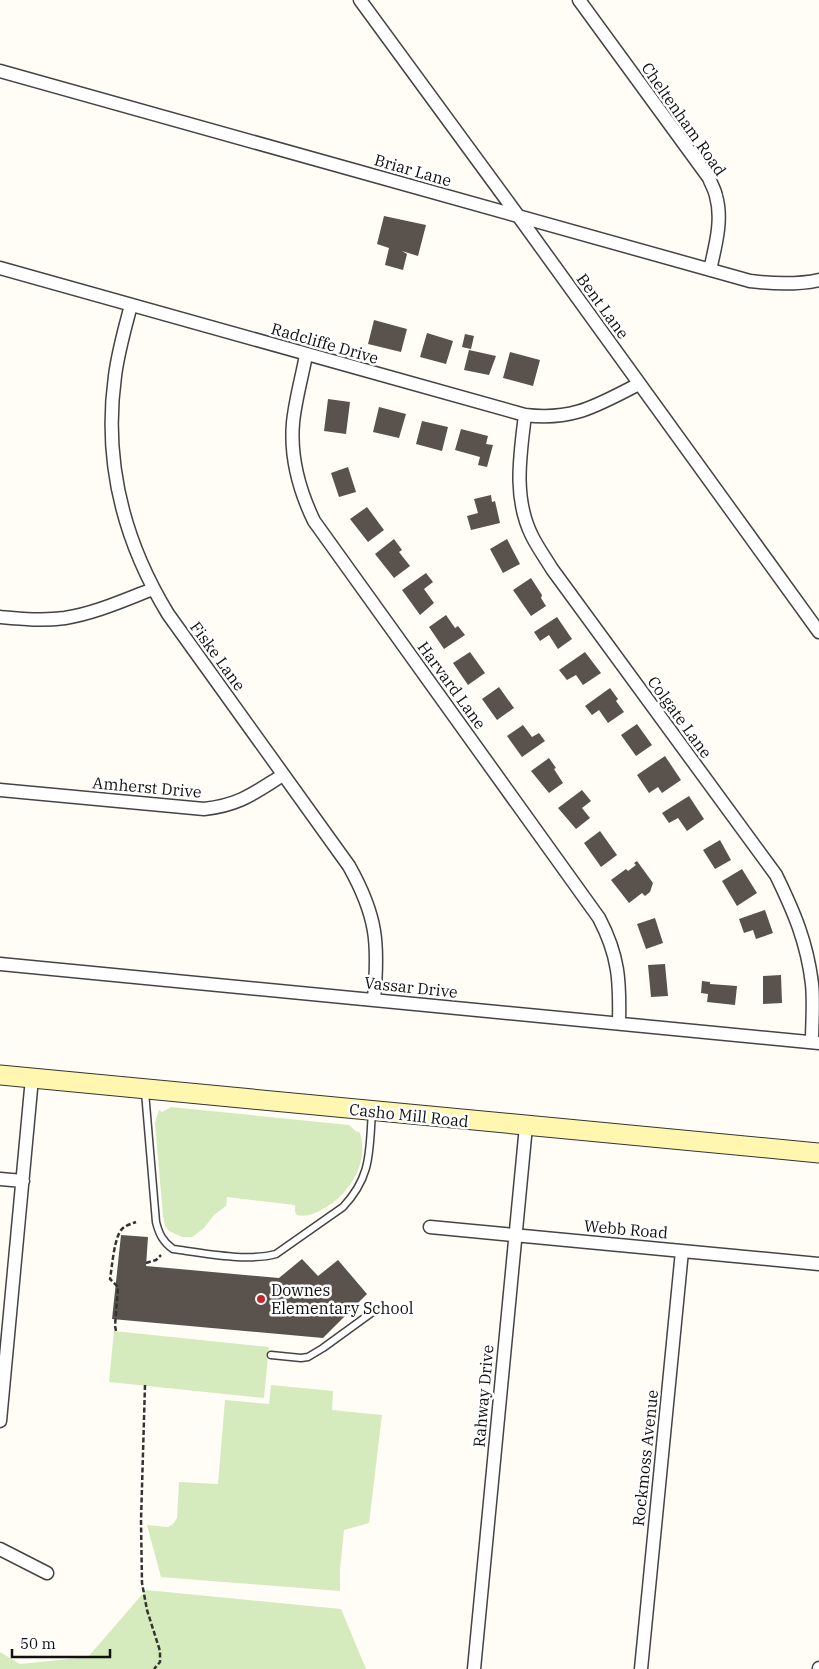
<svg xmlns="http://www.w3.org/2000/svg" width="819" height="1669" font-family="'IBM Plex Serif',serif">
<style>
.green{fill:#d5ebbd}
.building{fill:#5a524d}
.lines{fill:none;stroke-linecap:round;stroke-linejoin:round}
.lane-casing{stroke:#444;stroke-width:9}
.street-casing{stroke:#444;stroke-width:15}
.secondary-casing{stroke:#333;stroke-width:21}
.path{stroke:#333;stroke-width:2.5;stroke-dasharray:5 2.5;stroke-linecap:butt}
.lane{stroke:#fff;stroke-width:6}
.street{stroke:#fff;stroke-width:12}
.secondary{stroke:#fff6b0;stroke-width:19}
.poi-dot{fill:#c4262e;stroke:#fff;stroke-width:2}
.labels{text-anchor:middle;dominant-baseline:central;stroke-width:5;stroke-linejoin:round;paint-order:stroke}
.street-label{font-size:16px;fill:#111;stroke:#fff}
.poi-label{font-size:16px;fill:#111;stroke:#fff;text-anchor:start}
</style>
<rect width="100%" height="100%" fill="#fffdf5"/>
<path class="green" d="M171,1107L349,1125L357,1132L359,1131C371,1161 349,1195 323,1209C314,1214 307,1217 297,1215L295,1212V1205L227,1197L226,1206L214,1215L204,1228L192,1237H182L169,1231L165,1226L163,1216L155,1123L159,1110L162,1112Z
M114,1331L269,1347L264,1398L109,1382Z
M271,1385L333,1391L332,1410L382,1415L369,1523L344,1530L340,1569V1591L161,1577L147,1525L168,1527L173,1524L177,1518L179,1482L218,1484L225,1400L269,1404Z
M146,1590L341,1609L366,1669H0V1652L20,1664L88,1657Z"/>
<path class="building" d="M384,216L426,225L418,256L402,251L407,254L403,270L385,265L389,248L377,244Z
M374,320L407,329L401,352L368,344Z
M427,333L453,341L446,364L420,357Z
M465,334L474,336L471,349L462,347Z
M469,350L496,356L489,375L464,370Z
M510,352L540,360L533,386L503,378Z
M328,399L350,402L346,434L324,431Z
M379,407L406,414L399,438L373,432Z
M422,421L448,427L442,451L416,444Z
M461,429L488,436L486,444L493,445L487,467L478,465L480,457L455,450Z
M348,467L356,492L339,497L331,473Z
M491,495L492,502L495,501L500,523L471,530L467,516L478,513L474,499Z
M367,507L384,530L368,542L350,519Z
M394,539L402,550L399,552L410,566L394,578L375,554Z
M507,539L520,564L503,573L490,549Z
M426,573L433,582L424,589L434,603L420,615L402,590Z
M531,578L542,595L541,598L546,606L531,616L513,590Z
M446,615L455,628L458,626L465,635L444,649L429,627Z
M557,617L572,639L558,649L549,635L540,641L534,632Z
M470,652L485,673L468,685L453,663Z
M585,652L601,673L583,685L576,675L567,680L559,670Z
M499,687L514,708L497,720L482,699Z
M610,688L618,699L616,701L624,712L608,723L599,710L592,715L585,706Z
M637,724L652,745L636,756L621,735Z
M523,725L532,737L539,733L545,741L522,757L507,736Z
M665,756L681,780L662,793L658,787L649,793L637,775Z
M549,758L556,768L554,769L563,783L549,793L531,771Z
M582,790L591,801L582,808L590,818L576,829L558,808Z
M689,796L704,819L687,831L678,818L669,823L662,813Z
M600,831L617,855L601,867L584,843Z
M720,840L731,860L715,869L703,850Z
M637,861L653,883L650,892L645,896L642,893L629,903L611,880L626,869L628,871L636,865L634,863Z
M742,869L757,893L737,906L722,881Z
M765,910L773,933L756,939L753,930L744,933L739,919Z
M655,918L663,943L646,949L637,924Z
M665,964L668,996L651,997L648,965Z
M781,975L782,1003L763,1004V976Z
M702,981L710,982V984L737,986L735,1005L707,1002L708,994L701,993Z
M121,1235L148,1237L146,1266L279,1278L302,1259L318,1276L338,1260L367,1294L323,1338L112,1319Z"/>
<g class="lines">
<g class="lane-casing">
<path id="lane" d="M145,1092L156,1222C159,1234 163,1242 173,1249C202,1253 248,1262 276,1254L343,1207C372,1176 369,1152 372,1112
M271,1355L301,1358L308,1357L323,1348L374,1311L385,1309L404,1311"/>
</g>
<g class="street-casing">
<path id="street" d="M360,0L519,217L819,632
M579,0L709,178C711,184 715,190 716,196C723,220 715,247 710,270
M0,71L750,281C774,284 796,285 819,280
M0,268L525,415C574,421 597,405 639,384
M131,305C125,328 118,352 115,376C103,462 123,540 168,614L349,866C377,916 379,943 374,999
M306,355C302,377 295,401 293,423C290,458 299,490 314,521L599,918C619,956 620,981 619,1023
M525,415C520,456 513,498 532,536C538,548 546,559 552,569L776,875C794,912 807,942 812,984C814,1003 812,1023 812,1042
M0,617C22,619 43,621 65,618C96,613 124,600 153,589
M0,790L204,809C240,805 254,793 283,775
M0,964L819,1043
M0,1179L23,1181
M430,1227L819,1264
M0,1421L32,1078
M0,1549L47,1573
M474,1669L526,1126
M641,1669L682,1251
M819,1669V1668"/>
</g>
<g class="secondary-casing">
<path id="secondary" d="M0,1075L819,1153"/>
</g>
<path class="path" d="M146,1263L156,1260L161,1255
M116,1331L115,1326L118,1287L110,1279C112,1268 114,1237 122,1229C126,1225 131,1224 136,1222
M145,1385L141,1521L142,1583L147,1610L160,1651V1662L154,1669"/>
<use href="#lane" class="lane"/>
<use href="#street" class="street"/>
<use href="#secondary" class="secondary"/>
</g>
<circle class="poi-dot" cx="261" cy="1299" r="5"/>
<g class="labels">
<g class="street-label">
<text transform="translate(684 119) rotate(55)">Cheltenham Road</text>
<text transform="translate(413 170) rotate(16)">Briar Lane</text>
<text transform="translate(603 306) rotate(54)">Bent Lane</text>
<text transform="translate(325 343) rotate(16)">Radcliffe Drive</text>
<text transform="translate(218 656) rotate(54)">Fiske Lane</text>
<text transform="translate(452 685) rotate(54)">Harvard Lane</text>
<text transform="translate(680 717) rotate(54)">Colgate Lane</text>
<text transform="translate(147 787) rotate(5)">Amherst Drive</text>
<text transform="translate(411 987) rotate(6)">Vassar Drive</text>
<text transform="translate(409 1115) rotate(6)">Casho Mill Road</text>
<text transform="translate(626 1229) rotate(5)">Webb Road</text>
<text transform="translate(483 1396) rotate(-85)">Rahway Drive</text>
<text transform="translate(645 1458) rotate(-84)">Rockmoss Avenue</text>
</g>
<g class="poi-label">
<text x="271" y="1290">Downes<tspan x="271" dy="18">Elementary School</tspan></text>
</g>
</g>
<path d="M12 1649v8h98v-8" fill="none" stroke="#111111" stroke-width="2.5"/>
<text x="20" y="1649" font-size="15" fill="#111111" stroke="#ffffff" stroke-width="4" paint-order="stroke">50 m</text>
</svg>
